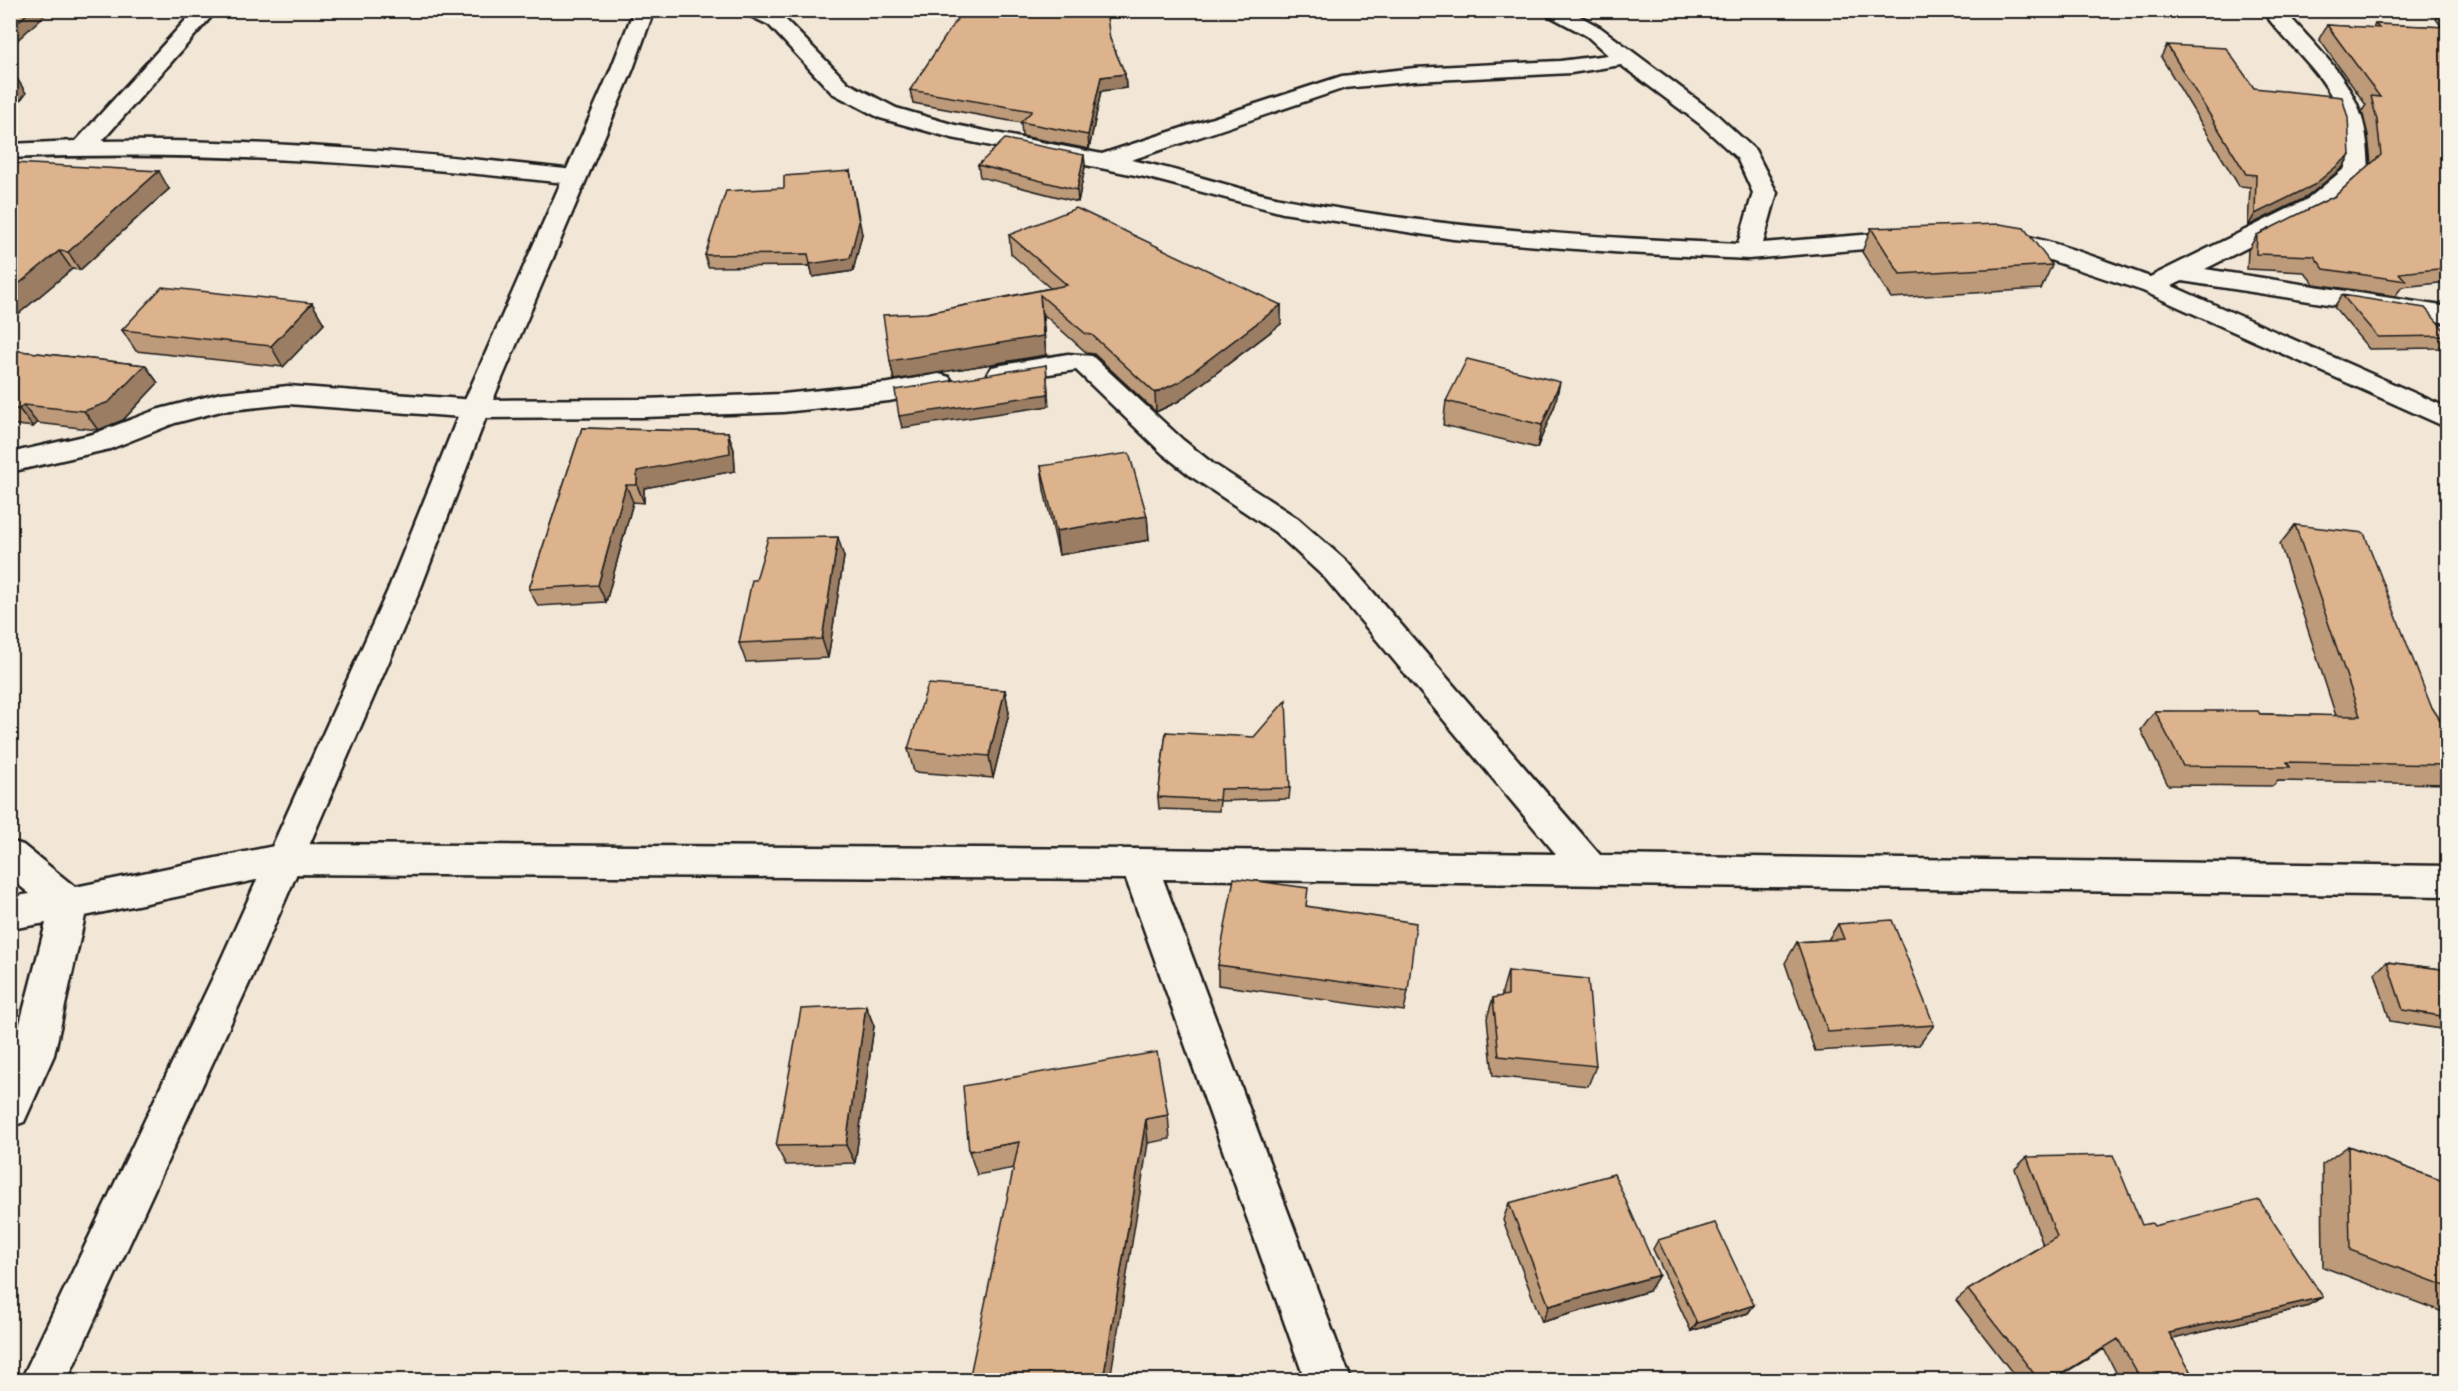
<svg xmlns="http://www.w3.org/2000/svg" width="2458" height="1391" font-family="Delius,sans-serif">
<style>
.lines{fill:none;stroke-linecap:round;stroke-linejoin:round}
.street-casing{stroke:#1c1c1c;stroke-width:5}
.secondary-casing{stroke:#1c1c1c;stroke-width:5}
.street{fill:#f7f3e8;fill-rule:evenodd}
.secondary{fill:#f7f3e8;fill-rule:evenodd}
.wall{fill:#bd9a79;stroke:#1c1c1c;stroke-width:1.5}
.shaded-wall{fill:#9a7d63;stroke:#1c1c1c;stroke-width:1.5}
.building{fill:#dcb38d;stroke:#1c1c1c;stroke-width:1.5}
</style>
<rect width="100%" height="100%" fill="#f2e6d6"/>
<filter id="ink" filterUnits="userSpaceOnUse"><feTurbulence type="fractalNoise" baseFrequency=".0167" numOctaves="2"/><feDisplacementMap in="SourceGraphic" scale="12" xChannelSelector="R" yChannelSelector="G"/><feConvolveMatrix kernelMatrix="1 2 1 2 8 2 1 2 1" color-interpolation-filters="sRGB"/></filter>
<g filter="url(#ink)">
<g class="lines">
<g class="street-casing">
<path id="street" d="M195,10H217L102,141C260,139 417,152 574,170L582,172L586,177L582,182L574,184C386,163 200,150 10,158V144L76,141Z
M743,10H770L783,17L848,83L896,108L955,125L1102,154L1342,76L1415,68L1560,61L1608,55L1587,36L1546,14L1543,10H1569L1601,28L1716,114L1755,150L1777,193L1763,243L1912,231L1921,233L1924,238L1921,243L1912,245L1748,259L1625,253L1453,239L1283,213L1145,177L952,138L880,118L832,93L769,25L746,14ZM1621,65L1700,124L1737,158L1753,193L1738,244C1587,237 1434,228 1285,199C1233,189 1183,170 1131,160L1345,88L1415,81L1571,73Z
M2262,10H2284C2311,42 2348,74 2361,115C2367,132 2368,152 2369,170L2324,209L2205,269L2448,307V323L2182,281L2172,286L2448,408V428L2143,291L2023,251L1984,243L1981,238L1984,233C2017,225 2115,265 2150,277L2308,199L2345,168C2345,151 2345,133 2340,116C2327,73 2287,46 2262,10Z
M1068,354L1092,356L1183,440L1212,463L1297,518L1347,562L1600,855L2448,866V896L1163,879L1351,1380H1305L1126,879L284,874L85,916L54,1055L24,1122L10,1127V1062L46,923L10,929V897L30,894L10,878V841L23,845L75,887L284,844L1139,849L1556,854L1325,578L1275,532L1192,477L1163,454L1076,370L1002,381L992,379L988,373L992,367L1002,365Z
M939,374L949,377L953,383L949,389L889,401L783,412L644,417L475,418L288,404L221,411L175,423L110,449L10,472V453L93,434L156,410L221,393L288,386L475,400L644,399L783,394L889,383Z"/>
</g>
<g class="secondary-casing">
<path id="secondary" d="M634,10H654L633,69L489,409L420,590L251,979L67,1380H21L215,973L388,590L461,409L611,69Z"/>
</g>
<use href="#street" class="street"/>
<use href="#secondary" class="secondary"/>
</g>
<path class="wall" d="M849,10H885L849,12Z
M2442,10H2448V282L2402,287L2395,296L2314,284L2304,272L2247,269L2248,250L2257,235L2335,196L2371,164L2368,135L2362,111L2366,105L2319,39L2327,25L2373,28L2375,24L2442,27L2436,19Z
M1110,39L1125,74L1126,88L1101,91L1089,149L1022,136L1021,123L913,103L910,90Z
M2167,45L2254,88L2350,155L2343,167L2307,197L2248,226L2250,187L2239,186L2161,57Z
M1084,155L1085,167L1078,202L980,177L978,165Z
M10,163L169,189L80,270L72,269L10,321Z
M1871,228L2052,265L2041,289L1891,298L1862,252Z
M862,234L853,271L813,277L810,266L708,267L705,255Z
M1009,235L1281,305V324L1179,401L1156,412L1094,354L1087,353L1043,314L1046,355L894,380L890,361L927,313L1050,288L1011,254Z
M2342,295L2448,334V338L2440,348L2369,349L2334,307Z
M312,303L324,324L283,367L136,351L122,330Z
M10,350L145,365L158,383L123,420L98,430L37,423L33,427L10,424Z
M1446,401L1555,405L1537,448L1443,425Z
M582,428L728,432L734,450L735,471L644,488V503L633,502L606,602L538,606L529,589Z
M1041,466L1147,516L1149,540L1059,555L1044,490Z
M2295,525L2431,706L2448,732V784L2278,781L2273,786L2168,785L2141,730L2155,711L2336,716L2280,544Z
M844,557L828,658L746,662L739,643L756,580Z
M1005,690L1009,713L993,778L914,772L908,749Z
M1166,732L1290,788L1289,799L1220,801L1219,811L1159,809L1158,797Z
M1307,906L1408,991L1404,1011L1218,985V965Z
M1838,924L1934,1025L1919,1045L1815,1051L1785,963L1797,942L1828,940Z
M2387,962L2448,970V1030L2390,1021L2375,973Z
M1508,971L1596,1066L1588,1086L1493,1076L1487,1018L1493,998L1502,996V992Z
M866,1006L874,1026L855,1163L786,1165L776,1146Z
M1168,1115L1170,1139L977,1175L969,1151Z
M2348,1146L2448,1183V1314L2323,1267L2322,1165Z
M2027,1157L2142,1225L2154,1226L2305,1307L2172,1339L2195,1380H2120L2104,1349L2053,1380H2018L1956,1300L1968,1290L2043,1245L2015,1169Z
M1509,1203L1649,1291L1542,1322L1503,1220Z
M1658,1240L1754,1305L1748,1313L1691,1331L1653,1249Z"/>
<path class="shaded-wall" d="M31,10H50L10,47V29Z
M1125,74L1126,88L1101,91L1089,149L1088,135L1101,77Z
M15,75L26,93L10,114V81Z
M1084,155L1085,167L1078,202L1077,190Z
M2350,155L2343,167L2307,197L2248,226L2255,214Z
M159,171L169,189L80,270L68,252Z
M850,171L862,234L853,271L813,277L810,264Z
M59,251L72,269L10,321V291Z
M1040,295L1046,355L894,380L890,361Z
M312,303L324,324L283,367L271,346Z
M1281,305V324L1179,401L1156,412L1155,393Z
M145,365L158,383L123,420L98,430L84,411Z
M1046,365L1049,406L902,428L899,416Z
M1560,382L1555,405L1537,448L1542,425Z
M23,405L37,423L33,427L19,409Z
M728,432L734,450L735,471L644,488V503L637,485V471Z
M626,485L633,502L606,602L598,585Z
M1147,516L1149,540L1059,555L1056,531Z
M838,537L844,557L828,658L822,639Z
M1005,690L1009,713L993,778L989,756Z
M866,1006L874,1026L855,1163L846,1145Z
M1146,1119L1148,1143L1110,1380H1103Z
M1659,1275L1649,1291L1542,1322L1549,1306Z
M2323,1297L2305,1307L2153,1344L2169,1333Z
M1754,1305L1748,1313L1691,1331L1697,1323Z"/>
<path class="building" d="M10,10H31L10,29Z
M963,10H1106L1110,39L1125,74L1101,77L1088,135L1021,122L1032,111L910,90Z
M2375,24L2448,27V268L2399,273L2406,281L2324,269L2314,256L2256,254L2257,235L2335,196L2381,155L2377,120L2371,96L2380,97L2327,25L2379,28Z
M2167,45L2226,48L2254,88L2342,97L2348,118L2350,155L2314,185L2255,214L2256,175L2246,174Z
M15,75L10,81V76Z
M1005,139L1084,155L1077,190L978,165Z
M10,163H13L159,171L68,252L59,251L10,291Z
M850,171L859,222L850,258L810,264L808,254L705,255L726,191L784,188V176Z
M1076,208L1281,305L1179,382L1155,393L1092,335L1086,334L1040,295L1043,336L890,361L883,315L927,313L1067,285L1009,235Z
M2000,224L2024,228L2052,265L1900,274L1871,228Z
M162,287L312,303L271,346L122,330Z
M2342,295L2425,308L2448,334V336L2378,337Z
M10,350L145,365L109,402L84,411L23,405L19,409L10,408Z
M1467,359L1560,382L1542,425L1446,401Z
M1046,365L1048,394L899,416L895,390Z
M582,428L728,432L730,453L637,471V485H626L598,585L529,589Z
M1129,453L1147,516L1056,531L1041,466Z
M2295,525L2364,533L2431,706L2448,732V765L2287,762L2290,767L2183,766L2155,711H2258L2260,714L2360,716Z
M838,537L822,639L739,643L752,580H756L768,538Z
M928,684L1005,690L989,756L908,749Z
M1286,700L1290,788L1220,789L1219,800L1158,797L1166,732L1254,737Z
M1234,878L1308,888L1306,906L1416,923L1408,991L1218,965Z
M1892,920L1934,1025L1828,1032L1797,942L1844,939L1838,924Z
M2387,962L2448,970V1017L2403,1010Z
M1508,971L1588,979L1596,1066L1499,1056L1493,998L1508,995Z
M866,1006L846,1145L776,1146L801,1009Z
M1157,1052L1168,1115L1146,1119L1103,1380H969L1019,1142L969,1151L963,1086Z
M2348,1146L2448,1183V1287L2350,1250Z
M2113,1155L2142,1225L2152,1223L2154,1226L2259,1200L2323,1297L2169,1333L2195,1380H2141L2118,1339L2052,1380H2039L1968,1290L2057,1237L2027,1157Z
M1614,1174L1659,1275L1549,1306L1509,1203Z
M1715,1223L1754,1305L1697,1323L1658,1240Z"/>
</g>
<rect width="2458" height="1391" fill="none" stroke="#f7f3e8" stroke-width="36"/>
<rect x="18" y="18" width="2422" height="1355" fill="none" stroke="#1c1c1c" stroke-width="2" filter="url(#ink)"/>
</svg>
